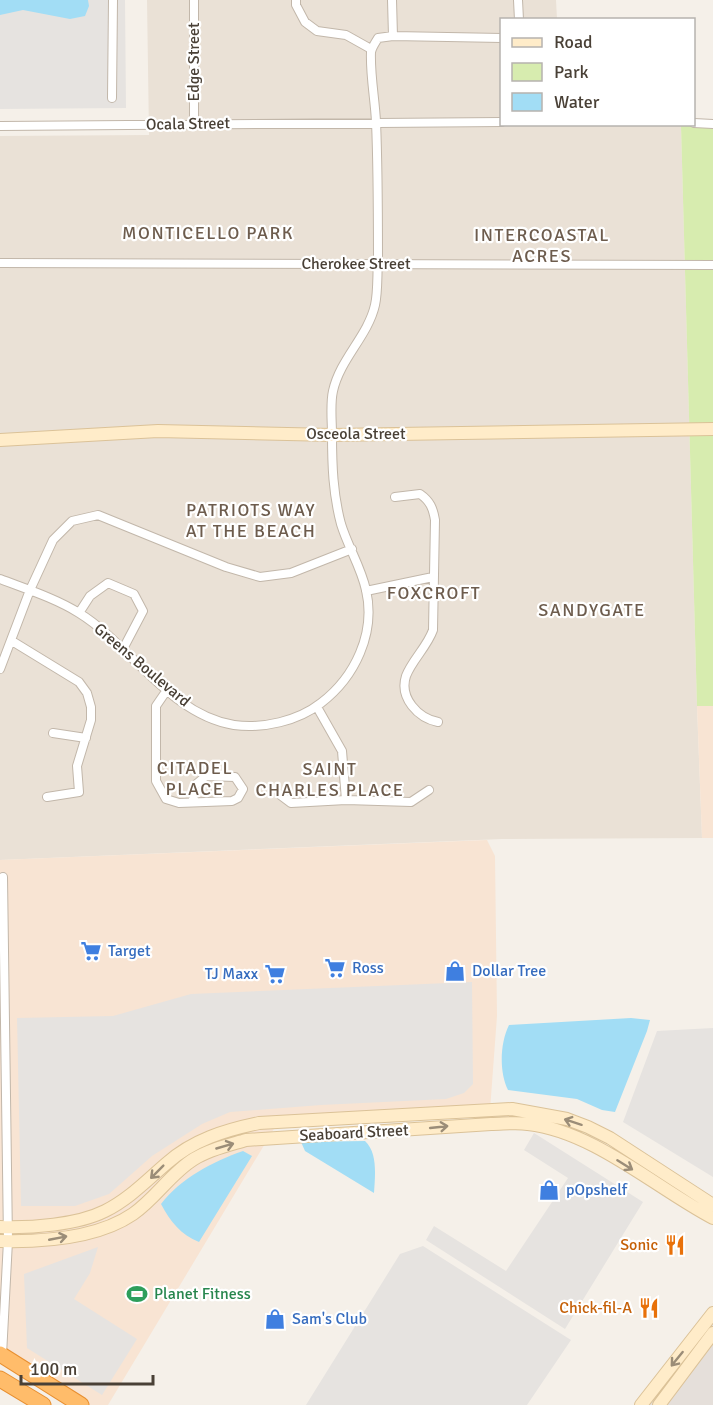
<svg xmlns="http://www.w3.org/2000/svg" width="713" height="1405" font-family="Signika,sans-serif">
<style>
.residential{fill:#eae1d6}
.commercial{fill:#f8e4d3}
.industrial{fill:#e5dfda}
.green{fill:#d7ecaf}
.parking{fill:#e6e3e0}
.water{fill:#a2ddf5}
.lines{fill:none;stroke-linecap:round;stroke-linejoin:round}
.street-casing{stroke:#c2b7aa;stroke-width:10}
.secondary-casing{stroke:#dbc298;stroke-width:14}
.highway-casing{stroke:#e88f30;stroke-width:17}
.street{stroke:#fff;stroke-width:8}
.secondary{stroke:#ffecc9;stroke-width:12}
.highway{stroke:#ffbc6a;stroke-width:15}
.oneway{stroke:#9b8d78}
.labels{text-anchor:middle;dominant-baseline:central;stroke-width:4.5;stroke-linejoin:round;paint-order:stroke}
.street-label{font-size:16px;fill:#494036;stroke:#fff}
.shop-label{font-size:16px;fill:#366cbe;stroke:#fff;text-anchor:start}
.food-label{font-size:16px;fill:#c56008;stroke:#fff;text-anchor:end}
.leisure-label{font-size:16px;fill:#27864d;stroke:#fff;text-anchor:start}
.neighbourhood-label{font-size:18px;letter-spacing:1.5px;fill:#6d5c4d;stroke:#fff}
</style>
<rect width="100%" height="100%" fill="#f5f0e9"/>
<path class="residential" d="M147,0H556L557,19L502,20V124L681,126L697,706L702,838L502,839L0,860V136L149,135Z"/>
<path class="commercial" d="M697,706H713V838H702Z
M487,840L495,856L497,1016L490,1110L278,1122L108,1405H81L0,1355V860Z"/>
<path class="industrial" d="M713,1313V1405H641Z"/>
<path class="green" d="M713,125V706H697L681,126Z"/>
<path class="parking" d="M0,0H125L126,108L0,109Z
M472,982L473,1084L464,1093L446,1099L321,1105L230,1112L202,1124L152,1156L109,1194L75,1206H21L17,1018L113,1016L191,994Z
M713,1028V1177L623,1122L657,1031Z
M534,1133L643,1202L565,1329L426,1240L434,1226L506,1271L568,1178L524,1150Z
M423,1246L571,1340L527,1405H306L400,1254Z
M98,1247L90,1273L74,1299L137,1339L102,1395L27,1348L24,1274Z"/>
<path class="water" d="M0,0H88L89,6L85,16L70,19L23,10L0,15Z
M631,1018L650,1020L647,1031L615,1112L602,1110L577,1099L508,1090C499,1072 500,1043 509,1025Z
M365,1141C378,1153 375,1176 374,1193L305,1151L301,1142Z
M243,1151L252,1156L199,1242C181,1235 170,1221 161,1204C181,1178 212,1162 243,1151Z"/>
<g class="lines">
<g class="street-casing">
<path id="street" d="M194,0V124
M296,0V5L305,22L317,31L346,35L371,49
M392,0L393,36
M518,0L519,20
M112,98L113,0
M694,123L713,124
M0,126L502,122
M0,263L713,265
M395,497L420,494C430,501 433,508 435,520L433,630C427,647 412,660 406,676C399,698 418,718 438,722
M0,579C26,589 55,598 79,613C131,645 170,715 234,725C263,729 298,721 321,703C355,677 376,633 366,590C361,567 348,547 341,524C333,494 332,465 332,434C332,421 330,404 333,391C340,359 368,336 375,305C378,292 377,275 378,262C378,215 378,168 376,122C375,99 370,75 371,52C372,47 375,43 378,38L393,36L502,38
M366,591L433,577
M79,613L90,596L108,583L134,594L143,611L123,649
M12,641L79,682L87,693L91,707V720L77,766L79,792L47,797
M0,669L30,590L53,540L72,521L98,515L226,567L260,577L291,573L352,549
M167,690L156,706V781L166,799L179,803L232,801L238,798L243,789L235,777L206,776L195,785L193,802
M317,707L342,751L346,800
M53,733L86,738
M279,794L291,803L346,800L411,802L429,790
M2,1355L8,1241L3,877"/>
</g>
<g class="secondary-casing">
<path id="secondary" d="M0,440L158,431L332,435L713,429
M0,1227C31,1228 77,1225 105,1211C129,1199 146,1181 167,1163C193,1140 225,1130 259,1123L512,1109L567,1119L588,1127L610,1138L713,1205
M0,1241C42,1242 98,1238 133,1214C156,1198 171,1173 194,1159C210,1149 229,1145 246,1140L491,1124C503,1124 516,1122 528,1124C593,1131 656,1188 713,1218
M641,1405L713,1313
M659,1405L713,1333"/>
</g>
<g class="highway-casing">
<path id="highway" d="M0,1354L81,1405
M0,1379L43,1405"/>
</g>
<use href="#street" class="street"/>
<use href="#secondary" class="secondary"/>
<use href="#highway" class="highway"/>
</g>
<defs><path id="oneway-shaft" d="M-6 0H5M1.5-3L5.5 0L1.5 3" fill="none" stroke-width="1.6" stroke-linecap="round" stroke-linejoin="round" transform="scale(1.5)"/></defs>
<g class="oneway">
<use href="#oneway-shaft" transform="translate(573 1122) rotate(-162)"/>
<use href="#oneway-shaft" transform="translate(439 1127) rotate(-6)"/>
<use href="#oneway-shaft" transform="translate(225 1146) rotate(-16)"/>
<use href="#oneway-shaft" transform="translate(625 1165) rotate(32)"/>
<use href="#oneway-shaft" transform="translate(157 1172) rotate(135)"/>
<use href="#oneway-shaft" transform="translate(58 1238) rotate(-11)"/>
<use href="#oneway-shaft" transform="translate(677 1359) rotate(129)"/>
</g>
<defs>
<g id="supermarket-bare" transform="scale(1.62)"><path d="M-6-5.5h2.5l.6 2H6L4.5 2H-2.5L-4.4-4H-6ZM-1.5 3.2a1.3 1.3 0 1 0 .1 0ZM3 3.2a1.3 1.3 0 1 0 .1 0Z" fill="#3f7fe0" stroke="#fff" stroke-width="2.5" paint-order="stroke"/></g>
<g id="shop-bare" transform="scale(1.62)"><path d="M-5-2.5h2.3a2.7 3.5 0 0 1 5.4 0H5L5.5 6h-11ZM-1.5-2.5h3a1.5 2.3 0 0 0-3 0Z" fill="#3f7fe0" stroke="#fff" stroke-width="2.5" paint-order="stroke"/></g>
<g id="restaurant-bare" transform="scale(1.62)"><path d="M-5-6h1v4h1v-4h1v4h1v-4h1v5L-1.5 .5V6h-2V.5L-5-1ZM5-6V6H3V1.5H1.5Q1.5-4 5-6Z" fill="#e8710a" stroke="#fff" stroke-width="2.5" paint-order="stroke"/></g>
<g id="stadium-bare" transform="scale(1.62)"><path d="M0-5a6.5 5 0 1 0 0 10a6.5 5 0 1 0 0-10ZM-3.5-1.8h7v3.6h-7Z" fill="#2e9e5b" stroke="#fff" stroke-width="2.5" paint-order="stroke"/></g>
</defs>
<g fill-rule="evenodd">
<use href="#supermarket-bare" x="91" y="951"/>
<use href="#supermarket-bare" x="335" y="968"/>
<use href="#shop-bare" x="455" y="971"/>
<use href="#supermarket-bare" x="275" y="974"/>
<use href="#shop-bare" x="549" y="1190"/>
<use href="#restaurant-bare" x="675" y="1245"/>
<use href="#stadium-bare" x="137" y="1294"/>
<use href="#restaurant-bare" x="649" y="1308"/>
<use href="#shop-bare" x="275" y="1319"/>
</g>
<g class="labels">
<g class="street-label">
<text transform="translate(194 62) rotate(-90)">Edge Street</text>
<text transform="translate(188 124) rotate(-1)">Ocala Street</text>
<text x="356" y="264">Cherokee Street</text>
<text x="356" y="434">Osceola Street</text>
<text transform="translate(142 665) rotate(40)">Greens Boulevard</text>
<text transform="translate(354 1133) rotate(-3)">Seaboard Street</text>
</g>
<g class="shop-label">
<text x="108" y="951">Target</text>
<text x="352" y="968">Ross</text>
<text x="472" y="971">Dollar Tree</text>
<text x="258" y="974" text-anchor="end">TJ Maxx</text>
<text x="566" y="1190">pOpshelf</text>
<text x="292" y="1319">Sam's Club</text>
</g>
<g class="food-label">
<text x="658" y="1245">Sonic</text>
<text x="632" y="1308">Chick-fil-A</text>
</g>
<g class="leisure-label">
<text x="154" y="1294">Planet Fitness</text>
</g>
<g class="neighbourhood-label">
<text x="208" y="233">MONTICELLO PARK</text>
<text x="542" y="235">INTERCOASTAL<tspan x="542" dy="21">ACRES</tspan></text>
<text x="251" y="510">PATRIOTS WAY<tspan x="251" dy="21">AT THE BEACH</tspan></text>
<text x="434" y="593">FOXCROFT</text>
<text x="592" y="610">SANDYGATE</text>
<text x="195" y="768">CITADEL<tspan x="195" dy="21">PLACE</tspan></text>
<text x="330" y="769">SAINT<tspan x="330" dy="21">CHARLES PLACE</tspan></text>
</g>
</g>
<rect x="500" y="18" width="195" height="108" fill="#ffffff" stroke="#b6b3af" stroke-width="1.5"/>
<rect x="512" y="38" width="30" height="9" fill="#ffecc9" stroke="#b6b3af" stroke-width="1.5"/>
<text x="554" y="48" font-size="18" fill="#494036">Road</text>
<rect x="512" y="63" width="30" height="18" fill="#d7ecaf" stroke="#b6b3af" stroke-width="1.5"/>
<text x="554" y="78" font-size="18" fill="#494036">Park</text>
<rect x="512" y="93" width="30" height="18" fill="#a2ddf5" stroke="#b6b3af" stroke-width="1.5"/>
<text x="554" y="108" font-size="18" fill="#494036">Water</text>
<path d="M21 1375v9h132v-9" fill="none" stroke="#494036" stroke-width="3"/>
<text x="30" y="1375" font-size="18" fill="#494036" stroke="#ffffff" stroke-width="4.5" paint-order="stroke">100 m</text>
</svg>
